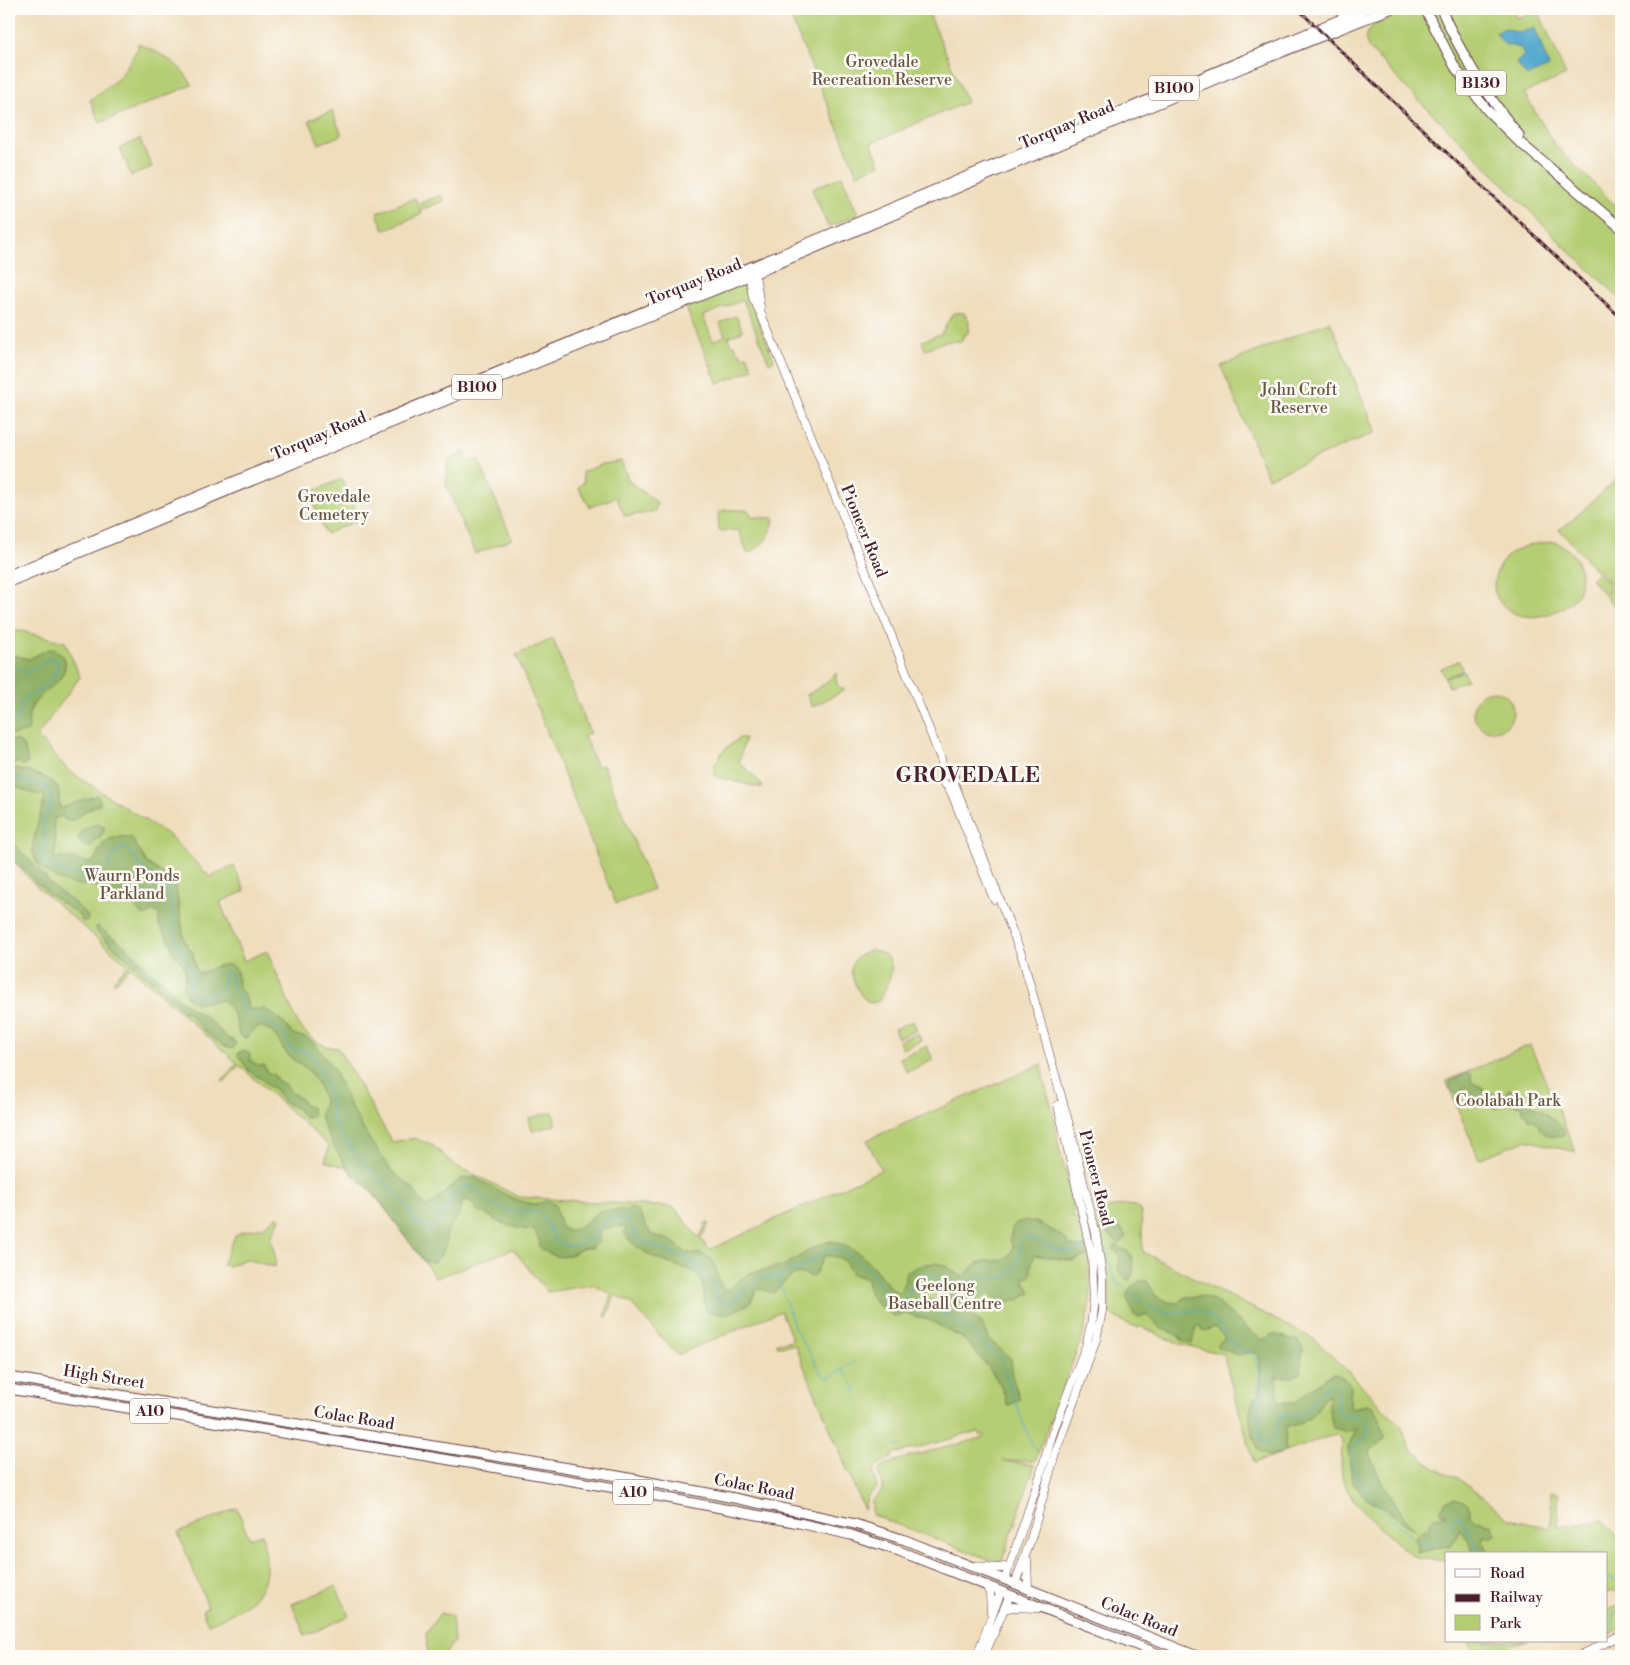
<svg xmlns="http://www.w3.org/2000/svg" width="1630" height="1665" font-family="'Libre Bodoni',serif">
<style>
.green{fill:#b5ce74;stroke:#807650}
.forest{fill:#90b166;stroke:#6d6848}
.water{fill:#52a8ce;stroke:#4e647c}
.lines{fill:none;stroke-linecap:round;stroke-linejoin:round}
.stream{stroke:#52a8ce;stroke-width:1}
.secondary-casing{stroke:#633c41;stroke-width:9}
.primary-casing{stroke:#633c41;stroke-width:11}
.trunk-casing{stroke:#633c41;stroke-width:11}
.secondary{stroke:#fff;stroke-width:8}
.primary{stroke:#fff;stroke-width:9}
.trunk{stroke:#fff;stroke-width:9}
.rail-casing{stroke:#4a1f2b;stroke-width:3}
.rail{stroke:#fdfcf7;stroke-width:1;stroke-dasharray:4;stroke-linecap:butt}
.labels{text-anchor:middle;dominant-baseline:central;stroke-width:5;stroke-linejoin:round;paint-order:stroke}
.shield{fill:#fdfcf7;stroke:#806168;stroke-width:1}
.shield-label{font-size:15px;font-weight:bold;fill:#4a1f2b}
.park-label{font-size:16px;fill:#6a5441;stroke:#fdfcf7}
.street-label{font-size:16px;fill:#4a1f2b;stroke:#fdfcf7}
.district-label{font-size:21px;font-weight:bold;letter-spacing:1px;fill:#4a1f2b;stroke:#fdfcf7}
</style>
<rect width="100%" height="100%" fill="#fdfcf7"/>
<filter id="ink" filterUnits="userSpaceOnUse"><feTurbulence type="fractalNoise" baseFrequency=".02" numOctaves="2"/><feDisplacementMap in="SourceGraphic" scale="10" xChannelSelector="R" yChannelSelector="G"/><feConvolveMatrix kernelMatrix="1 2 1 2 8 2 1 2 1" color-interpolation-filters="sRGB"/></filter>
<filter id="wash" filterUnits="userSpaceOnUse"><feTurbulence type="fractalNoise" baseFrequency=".0096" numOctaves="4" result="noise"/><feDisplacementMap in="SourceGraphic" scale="20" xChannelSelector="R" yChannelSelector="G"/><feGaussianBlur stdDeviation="1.12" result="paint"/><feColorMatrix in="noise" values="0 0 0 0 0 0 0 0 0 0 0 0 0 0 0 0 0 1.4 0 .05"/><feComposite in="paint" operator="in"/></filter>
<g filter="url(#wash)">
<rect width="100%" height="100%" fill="#efddbc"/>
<path class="green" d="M787,9H927L967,102L871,143L880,164L857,174Z
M1409,9H1512L1516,18L1538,10L1566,75L1524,93L1555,145L1621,211V299L1570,252L1480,160L1412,94L1368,47L1365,37L1372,26Z
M138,43C159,53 181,63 192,85L100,123L90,100L120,77L138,48Z
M332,111L342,135L319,144L309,120Z
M140,139L152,167L131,176L120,148Z
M842,176L857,212L855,216L828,227L812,189Z
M441,195L444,201L420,210L422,214L384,230L377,213L415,198L418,204Z
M740,285H743L774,360L769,363L743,300L703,316L713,341L725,336L720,323L736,316L743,331L728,337L732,345H735L738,353L740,352L742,357L747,355L753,369L718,384L686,308Z
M953,313H964L969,321L968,333L963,336L962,341L943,342L925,350L922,341L941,334Z
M1330,321L1376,432L1268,478L1221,366Z
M465,452L470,462L478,459L512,539L475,554L446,485L448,460Z
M621,461L629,481L657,503L655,512L625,516L616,497L590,507L578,487L584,482L582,472L603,464Z
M1621,475V596L1601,572L1598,570H1596L1559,529L1569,523Z
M342,479L360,519L326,534L309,493Z
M723,510H748L752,517L774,518C772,534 763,548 747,553L739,530L719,531L718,514Z
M1555,542C1572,548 1584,566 1580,584C1580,587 1579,592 1577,595C1563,615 1525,625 1506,608C1496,600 1492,591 1495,578C1502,549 1528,543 1555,542Z
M1598,572L1611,587L1604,594L1591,579Z
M1612,589L1621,600V607L1618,610L1604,595Z
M21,631L65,642L80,677L37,736L70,772L170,836L210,877L234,866L245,891L220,902L244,961L267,951L298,1024C309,1038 320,1047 338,1048L392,1142L415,1138L423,1142L430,1143L456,1166L472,1173L519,1197L674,1207L699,1238L707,1222L709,1224L701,1239L709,1250L881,1170L867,1140L1042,1064L1043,1078L1053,1112L1060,1153L1070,1188L1074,1219L1078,1218L1087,1246L1090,1267L1091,1296L1084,1332L1035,1461H1003L1035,1465L1002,1561L988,1559L872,1515V1501C875,1497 880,1495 882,1490C884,1482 875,1475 881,1468C890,1458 966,1445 985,1436L984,1434L981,1435L979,1432L964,1434L954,1438L892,1454V1458C884,1461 872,1465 874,1477C875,1481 877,1484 877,1488L867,1498L864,1510L795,1345L778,1346L776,1343L793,1341L781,1311L677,1355L630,1302L615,1295L607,1318L605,1316L611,1294L593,1285L547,1292L513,1249L436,1278C416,1251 397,1224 376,1197C368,1186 355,1178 347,1167H344L325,1161L329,1146L239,1065L224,1082L222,1080L237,1063L130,967L115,983L113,981L128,965L35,885L9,856V632Z
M553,639L590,733L584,736L597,767L603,765L653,889L616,904L516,655Z
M1459,661L1463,670L1445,678L1441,668Z
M1464,671L1467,680L1449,687L1445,678Z
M836,673C836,681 836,689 845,690L812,707L807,695L823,685Z
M1473 711a20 20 0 1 1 40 0a20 20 0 1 1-40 0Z
M739,738H745L739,762L760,782L763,788L716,777L713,768L723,751Z
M872,950C904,957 889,980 879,1001L872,1003C863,1000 860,994 856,986C846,966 852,957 872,950Z
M913,1021L917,1030L898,1038L894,1029Z
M918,1033L921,1041L903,1049L899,1041Z
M1530,1045L1576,1152L1526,1140L1479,1159L1446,1081Z
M927,1046L933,1060L907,1072L900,1058Z
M553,1112L556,1125L532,1131L529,1118Z
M1126,1205L1135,1206L1141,1210L1143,1252L1314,1339L1354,1377L1384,1410L1401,1425L1410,1449L1435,1468L1458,1478L1509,1519L1551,1528V1492H1558V1527L1603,1520L1621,1540V1594L1613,1591L1606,1594V1554H1446V1560C1438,1559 1427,1560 1419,1558C1402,1553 1353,1503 1345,1486C1339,1472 1342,1454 1342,1440L1336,1434L1254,1463L1223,1354L1176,1343L1140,1326L1139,1328C1128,1324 1117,1320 1109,1312V1288L1104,1253L1096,1215L1107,1208Z
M277,1216L280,1219L270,1238L276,1258L275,1267L246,1259L228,1266L222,1265L235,1236L241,1232L263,1227Z
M237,1508L249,1538L262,1534C263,1543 266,1552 266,1561C269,1599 238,1612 208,1624L202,1610L208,1607L178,1533Z
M336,1586L349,1616L305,1636L292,1604Z
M1621,1603V1628L1606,1636V1611L1616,1607Z
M440,1613L452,1616L454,1641L444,1656H428L426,1634Z
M1468,1641H1528L1512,1645L1501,1656H1477Z"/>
<path class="forest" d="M49,649C54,649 60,652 63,656C66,659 65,663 65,667C62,683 48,687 38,699C35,701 33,705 31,709C27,717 30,723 28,731L9,736V654L29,659Z
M17,740C25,745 26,754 28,763L25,765H22L19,762L9,765V741Z
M15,768C28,772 52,776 58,789C61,796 58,803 61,809C71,803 85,800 97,795L100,799V804L85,811L74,820H66L61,816L54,819C53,832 58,842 54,856L56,858H70L91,863C96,859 97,854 100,849C106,837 120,835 132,838L147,863L175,882L184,939L188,947L193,952L196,971L199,973C207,972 213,966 222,965C243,963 235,977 239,987C240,990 244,993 245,997C247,1001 247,1005 249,1009H265L281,1020L293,1034L307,1038L315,1044L333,1068L348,1102L368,1137L392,1171L411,1187L427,1208L459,1180C464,1177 469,1180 474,1177C493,1187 513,1202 535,1204C540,1204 545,1201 550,1201L555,1205L561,1227L568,1231L582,1226L594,1215L600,1211L625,1210L630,1208L638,1211L651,1234C657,1237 667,1238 673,1242C679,1246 681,1251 689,1253C697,1254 704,1252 711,1259C718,1266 716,1282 725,1291L750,1273L785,1265L818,1245L830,1241L836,1242L856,1251L870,1263L892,1290L899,1292L903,1289L906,1273C922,1264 933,1259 949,1268C954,1271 958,1275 963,1277C968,1273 972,1266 978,1263C993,1256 1007,1270 1013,1246L1010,1241L1012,1228L1016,1223L1026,1220L1036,1222L1059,1234L1067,1241L1069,1245L1079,1247L1087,1246L1088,1255L1073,1261L1035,1255L1031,1266V1274L1028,1278L1024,1277V1280L1031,1292L1030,1294H1025L1024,1297L1017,1300L1015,1299L1003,1305L1002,1303L997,1302L989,1294L981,1299L965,1306L929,1286L924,1291L923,1299L944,1301L955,1306L981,1322L990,1340L1011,1359L1013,1379L1020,1399L1008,1406L1001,1386L989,1368L964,1339L931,1321L908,1314L894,1316L877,1304L869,1292L867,1279L852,1274C845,1259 841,1256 824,1256L814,1276L812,1277C791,1267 787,1282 773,1293L758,1288L750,1303L729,1314L707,1312C703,1302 705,1288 700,1278C694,1267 675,1267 665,1262C651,1256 633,1247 624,1233L626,1229L623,1226L606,1229L602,1227L599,1236V1242L593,1248C574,1245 573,1265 548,1253C544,1250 541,1250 539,1246L540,1242L534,1230C516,1229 500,1225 487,1214C484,1213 481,1213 479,1212C473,1207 473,1200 465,1200L461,1205L459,1215L447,1231L446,1244L440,1256L435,1262H425L419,1255C404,1236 391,1215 376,1196C369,1188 361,1182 353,1175C345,1167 323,1129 321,1118C319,1112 325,1106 324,1100C321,1091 317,1082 312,1075C306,1065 295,1063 288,1055C280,1046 276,1030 262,1027C255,1025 253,1033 248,1037L243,1038L239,1035C236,1023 234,1008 222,1000L197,1003L187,998L183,988L186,974L184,966L172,951L171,943L159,925V914L153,911L147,915H142L132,903L134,895L132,890H128L115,897C109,895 105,889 99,887C91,884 81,886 72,884C54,880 30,866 33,844C36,827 42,811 45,795C30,795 25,789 12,786L9,792V769Z
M98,824L105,828L100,838L95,839L91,847C84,846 80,845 78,839C81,829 88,827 98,824Z
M9,839L41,872L53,887L72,901L88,916L87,921H82L79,915L46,892L42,886L37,884L27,872L20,867L9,853Z
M97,926L125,946L181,1000L196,1012L205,1016L229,1039L233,1040L236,1044L232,1049C213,1042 200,1026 187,1012H183L175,1001L164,994L155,984L97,932L96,928Z
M242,1051L249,1053L251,1061L259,1066L264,1065L267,1072L275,1076L277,1080L286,1085L292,1093L302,1100L304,1105L312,1108L313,1115L310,1118H305L302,1116L298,1109L284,1102L275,1089L268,1086L263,1080L249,1071L238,1055L239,1052Z
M1468,1073L1471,1075L1472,1083L1482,1087L1486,1094L1493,1093L1498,1098L1500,1093L1507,1094L1508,1089L1515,1091L1519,1097L1531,1101L1532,1105C1538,1107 1559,1123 1562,1128C1565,1132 1564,1132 1563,1136C1552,1138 1546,1137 1539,1128V1125L1534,1120L1528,1119L1526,1114L1523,1113V1107L1504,1101L1500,1103L1499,1107L1496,1109L1490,1106V1103H1488L1483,1107L1480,1102L1473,1099L1471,1092L1466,1087L1463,1088L1462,1093L1458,1094H1454L1450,1087V1081Z
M1111,1226L1116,1228H1121L1127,1237L1119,1244C1114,1241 1112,1236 1107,1233V1228Z
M1115,1245L1131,1254L1134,1271L1129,1281L1122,1275L1118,1268L1120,1259L1117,1252L1113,1249Z
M1139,1281H1147L1156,1296L1168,1302L1177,1303L1186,1297L1200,1296L1214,1300L1260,1339H1265L1272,1334L1297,1340L1303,1349L1300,1373L1293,1377H1276L1279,1402H1296C1304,1396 1325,1374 1335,1374C1341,1374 1347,1382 1351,1386L1350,1408C1355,1408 1361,1405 1366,1405C1379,1406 1382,1427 1385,1438L1370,1451C1373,1474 1400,1509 1413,1530L1382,1507L1365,1497L1352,1482L1348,1448L1357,1427L1349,1432L1333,1428L1329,1411V1395C1320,1400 1319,1410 1312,1416C1304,1422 1295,1425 1286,1428L1285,1452L1268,1456L1259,1451L1253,1436L1249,1416L1253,1399L1261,1394L1260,1359L1258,1354L1253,1352L1239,1355L1219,1348L1218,1344L1225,1338L1214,1327L1205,1331L1199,1326H1197L1195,1328L1196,1331L1194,1334L1192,1344L1183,1341L1179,1336L1160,1328L1154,1321L1146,1315L1138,1317L1134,1315L1126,1296L1131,1287Z
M1455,1498C1464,1501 1471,1503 1470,1515L1475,1521L1480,1520L1486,1524H1491L1496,1535L1492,1539L1484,1536L1482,1539L1490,1554H1474L1470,1543L1460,1528L1458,1536L1449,1547C1438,1545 1428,1553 1417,1552L1418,1547L1415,1537L1421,1531H1423L1425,1528L1429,1527L1430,1522L1435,1516L1440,1517L1446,1514V1512L1442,1514L1440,1511L1446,1501Z"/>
<path class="water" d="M1504,28L1519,33L1535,28L1549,67L1527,76L1516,63L1524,55L1521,48L1504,44L1496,33Z"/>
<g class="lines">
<path class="stream" d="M9,665L27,672C29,672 34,670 36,669C44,664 48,653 58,662C58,674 48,685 38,691C33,694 28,695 24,700C21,705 19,713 18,719L9,724
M9,777C18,776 34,785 46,787L51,796V804L43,821L46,845L40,858C46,868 90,880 99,874C109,868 112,853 123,848C135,853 136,861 144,870C150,877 160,877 165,885C175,902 171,925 177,942C181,952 188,964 193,973V978L188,990L189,994C198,998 218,994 223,985C225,982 223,977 224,973L229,972L231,975L230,984L239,996L242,1009L278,1028L283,1033L290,1049L296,1050H304L312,1056L322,1075L329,1095L333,1119L337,1130L368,1169L383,1181L408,1207L416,1224L425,1225L429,1229C446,1221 445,1196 462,1188C474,1182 482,1198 491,1203C497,1207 508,1211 516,1211C525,1213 528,1208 538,1214C547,1219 552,1234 556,1243L573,1247L594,1238L600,1226L612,1219L618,1218L628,1221L637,1238L646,1243L688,1259L702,1271L713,1284L717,1299L725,1304L737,1299L745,1289L759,1279L786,1274L791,1271L803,1267L823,1253L835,1249L857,1260L869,1270L882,1288L887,1300L891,1305L901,1307C913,1298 908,1279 925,1274L935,1276L955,1289L969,1283L977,1277L983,1276L994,1279L1006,1277C1018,1269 1021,1256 1020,1242L1026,1236C1048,1242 1066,1264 1086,1244
M1101,1243L1107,1249L1112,1273L1117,1283L1155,1309L1169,1314L1197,1310L1205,1313L1217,1322L1230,1341L1237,1348L1251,1353L1256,1358L1259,1378L1258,1388L1260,1438L1262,1442L1267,1443L1275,1438L1280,1417C1288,1412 1295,1419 1303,1413C1315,1404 1317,1390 1332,1384C1343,1391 1334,1404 1338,1414C1347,1420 1361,1410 1368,1421L1366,1437L1352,1448C1352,1454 1352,1461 1353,1467C1359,1490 1384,1512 1401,1527C1406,1533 1411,1539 1418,1543C1434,1551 1451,1532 1454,1518L1459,1516L1481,1554
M777,1277L784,1295
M785,1299L795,1329L824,1377L829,1378L857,1361
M906,1305L938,1310L969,1329L1004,1362L1006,1378L1031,1443L1038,1451
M843,1370L848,1377
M850,1380L857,1392
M895,1446H901
M1587,1554H1593
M1606,1580L1610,1577L1621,1582
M1614,1628V1614L1621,1610
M1489,1641L1490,1651L1493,1654L1509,1641
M1618,1643L1621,1654"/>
</g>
</g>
<g filter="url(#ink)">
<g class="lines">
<g class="secondary-casing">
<path id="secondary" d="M750,270L756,280L760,307
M749,272L753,298L761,314L799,406L941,759L944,777
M943 780a6 6 0 1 1 12 0a6 6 0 1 1-12 0Z
M954,783L1022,956L1070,1128L1096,1234L1102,1275V1311L1096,1340L1055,1454L1031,1539L1015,1584
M947,786L952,794L994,899
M1027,1560L1028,1589
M975,1566L999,1568L1010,1566
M1005,1580L1040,1476L1053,1432L1086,1346L1091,1325L1094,1300L1092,1257L1058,1105
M986,1585L990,1594L991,1612
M1005,1609L1012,1607L1038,1608
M977,1656L1001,1591
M984,1656L1010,1595
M1579,1656L1621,1635"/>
</g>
<g class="primary-casing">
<path id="primary" d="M1425,9L1455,67L1470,88L1487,110L1517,140L1621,228
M1441,9C1461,54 1487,96 1519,135
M9,575L787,252L1365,9
M9,582L335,446L739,280L1242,68L1390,9"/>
</g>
<g class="trunk-casing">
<path id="trunk" d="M9,1377L618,1476L734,1498L855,1524L905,1540L1197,1656
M9,1389L420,1455L615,1488L799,1523L851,1535L899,1551L1164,1656"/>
</g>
<use href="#secondary" class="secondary"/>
<use href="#primary" class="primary"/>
<use href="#trunk" class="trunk"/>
<g class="rail-casing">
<path id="rail" d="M1298,9L1381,90L1621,318"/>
</g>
<use href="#rail" class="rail"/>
</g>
</g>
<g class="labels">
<g class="shield">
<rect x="1456" y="70.5" width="50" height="25" rx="4"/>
<rect x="1149" y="75.5" width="50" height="25" rx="4"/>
<rect x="452" y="374.5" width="50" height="25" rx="4"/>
<rect x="130" y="1398.5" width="40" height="25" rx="4"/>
<rect x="613" y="1479.5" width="40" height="25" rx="4"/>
</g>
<g class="shield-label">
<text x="1481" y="83">B130</text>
<text x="1174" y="88">B100</text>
<text x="477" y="387">B100</text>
<text x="150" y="1411">A10</text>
<text x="633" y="1492">A10</text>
</g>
<g class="park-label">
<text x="882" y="62">Grovedale<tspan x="882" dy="18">Recreation Reserve</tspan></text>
<text x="1299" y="390">John Croft<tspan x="1299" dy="18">Reserve</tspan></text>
<text x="334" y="497">Grovedale<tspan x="334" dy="18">Cemetery</tspan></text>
<text x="132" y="876">Waurn Ponds<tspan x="132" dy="18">Parkland</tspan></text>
<text x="1508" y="1101">Coolabah Park</text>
<text x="945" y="1286">Geelong<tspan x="945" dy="18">Baseball Centre</tspan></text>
</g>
<g class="street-label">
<text transform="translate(1067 125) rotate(-23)">Torquay Road</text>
<text transform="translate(694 282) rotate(-22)">Torquay Road</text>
<text transform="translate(319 436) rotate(-23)">Torquay Road</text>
<text transform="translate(864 531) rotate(68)">Pioneer Road</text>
<text transform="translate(1096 1178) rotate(76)">Pioneer Road</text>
<text transform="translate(104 1377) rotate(9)">High Street</text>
<text transform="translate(354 1418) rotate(9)">Colac Road</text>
<text transform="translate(754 1487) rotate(11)">Colac Road</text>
<text transform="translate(1139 1617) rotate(22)">Colac Road</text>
</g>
<g class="district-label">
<text x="968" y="776">GROVEDALE</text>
</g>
</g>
<rect width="1630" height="1665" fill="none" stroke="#fdfcf7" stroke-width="30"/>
<rect x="1445" y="1552" width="162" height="90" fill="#fdfcf7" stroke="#b5a4a5"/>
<rect x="1455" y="1569" width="25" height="8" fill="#ffffff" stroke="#b5a4a5"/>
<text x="1490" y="1578" font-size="15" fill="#4a1f2b">Road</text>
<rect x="1455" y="1594" width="25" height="8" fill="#4a1f2b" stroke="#b5a4a5"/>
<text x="1490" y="1602" font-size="15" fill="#4a1f2b">Railway</text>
<rect x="1455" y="1615" width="25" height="15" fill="#b5ce74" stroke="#b5a4a5"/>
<text x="1490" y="1628" font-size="15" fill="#4a1f2b">Park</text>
</svg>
